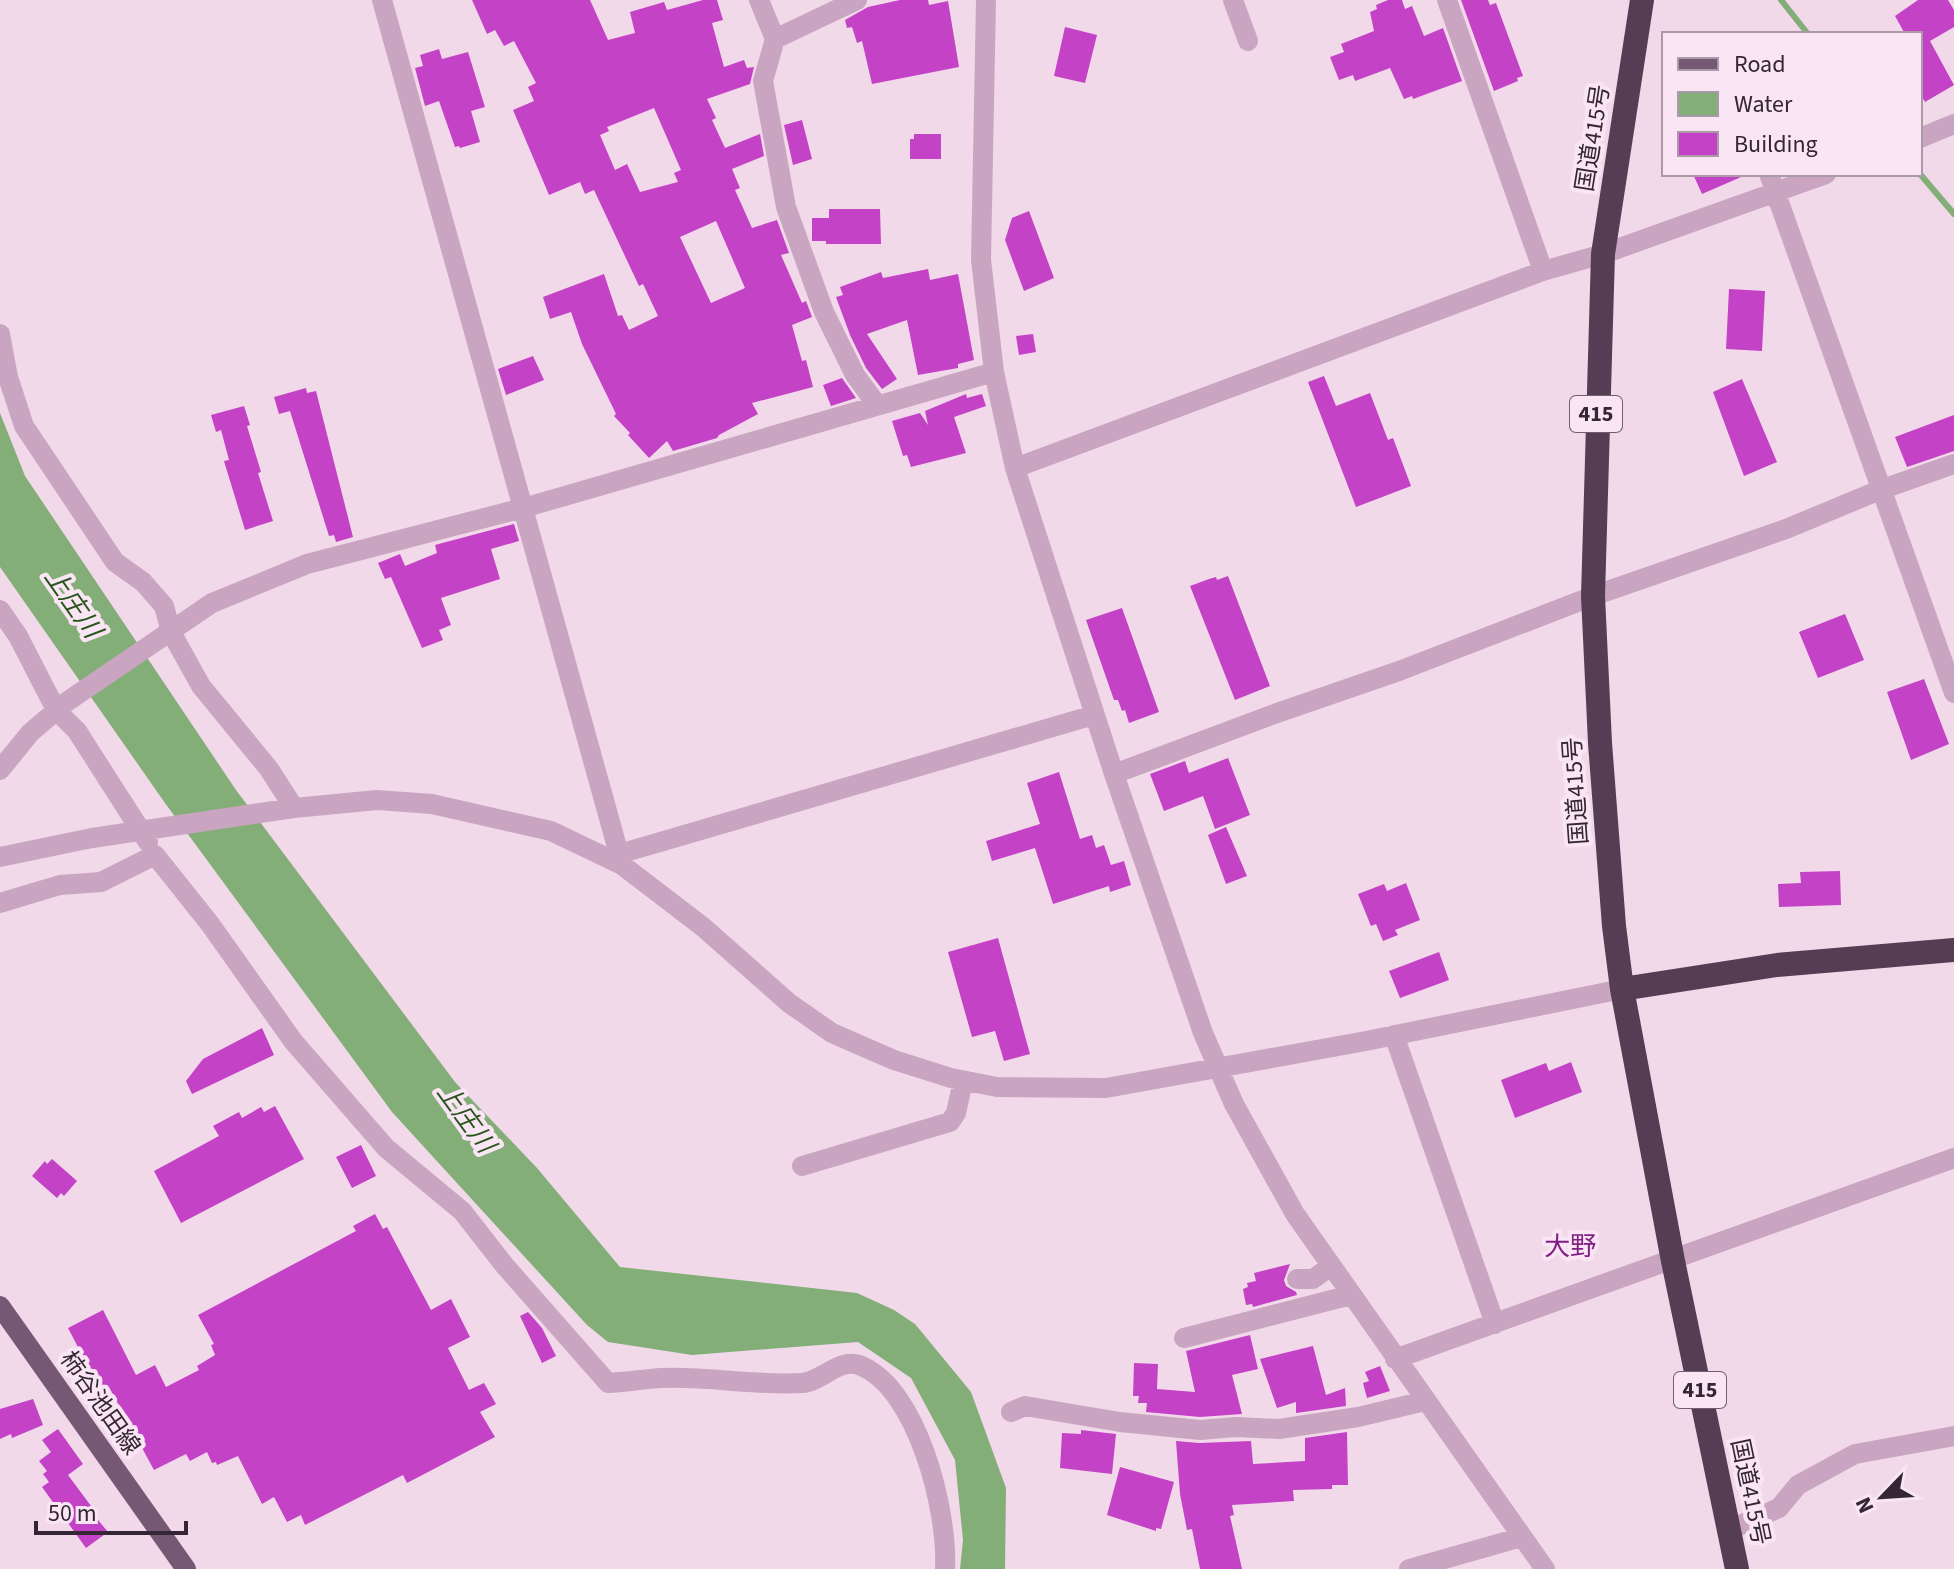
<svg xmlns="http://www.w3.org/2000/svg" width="1954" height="1569" font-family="'Source Sans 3','Noto Sans JP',sans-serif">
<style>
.water{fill:#83ae78}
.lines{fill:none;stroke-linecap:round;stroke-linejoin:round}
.stream{stroke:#83ae78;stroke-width:6}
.building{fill:#c442c5;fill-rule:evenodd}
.minor{stroke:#c9a5c1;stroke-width:20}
.major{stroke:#765774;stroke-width:20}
.highway{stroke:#553d54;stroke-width:24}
.labels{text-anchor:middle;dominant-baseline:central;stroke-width:8;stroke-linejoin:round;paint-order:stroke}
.shield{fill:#f9e5f3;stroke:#6f5f6d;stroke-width:2}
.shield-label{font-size:22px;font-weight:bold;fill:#342634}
.street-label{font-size:24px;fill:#342634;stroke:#f9e5f3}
.water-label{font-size:26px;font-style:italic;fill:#27551c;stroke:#f9e5f3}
.neighbourhood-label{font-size:26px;fill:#812083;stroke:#f9e5f3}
</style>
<rect width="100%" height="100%" fill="#f1d9ea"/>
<path class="water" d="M0,413L25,476L236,790L455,1082L537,1168L620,1267L857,1293L894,1310L915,1324L971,1392L1006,1488L1005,1569H960L963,1540L955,1460L911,1378L858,1342L692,1355L608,1342L587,1325L392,1112L165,803L0,567Z"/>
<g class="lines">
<path class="stream" d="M1781,0L1808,34
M1920,174L1954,214"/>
</g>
<path class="building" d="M472,0H590L608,40L635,33L630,12L664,2L667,10L703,0H717L723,20L712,23L724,67L744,60L747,68L754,67L750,84L707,99L716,118L712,120L725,148L760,134L764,156L732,169L740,188L735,190L752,228L777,220L789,253L781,255L802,303L806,301L812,317L792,325L802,361L806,360L813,387L752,403L758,414L719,435L717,438L673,451L667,441L649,458L628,435L630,433L614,416L616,414L582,344L571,312L550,319L543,297L604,274L618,316L622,315L629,330L658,316L643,284L639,286L594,190L585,194L580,182L549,195L513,110L534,101L528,87L536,83L514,41L504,46L495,30L487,34ZM654,108L681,170L674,173L678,182L640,192L627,164L615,170L600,135L609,131L607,127ZM716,221L745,288L711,303L680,237Z
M900,0H928L929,5L948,1L959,67L872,84L862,41L857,43L852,27L847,28L845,20L868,7Z
M1388,0H1402L1405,9L1412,6L1424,36L1443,28L1462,81L1413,99L1412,96L1404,99L1390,68L1355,81L1353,75L1339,80L1330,57L1344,52L1341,44L1374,31L1370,12L1377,9L1376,5Z
M1461,0H1488L1490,5L1496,3L1523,76L1517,78L1518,81L1494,91Z
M1918,0H1948L1954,10V27L1930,41L1954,85L1925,102L1920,93V34H1905L1895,16Z
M1065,27L1097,35L1085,83L1054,76Z
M439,49L442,59L468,52L485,107L471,111L480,142L460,148L459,146L455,147L439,101L425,106L415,68L423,66L420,55Z
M802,120L812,159L793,165L784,125Z
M914,134H941V159H910V139H914Z
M1693,174H1748L1702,194Z
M829,209H880L881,244H826V241H812V218H829Z
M1029,211L1054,278L1024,291L1005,240L1012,218Z
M928,269L930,280L958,274L974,360L958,364V368L918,375L907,320L867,334L897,379L882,389L866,368L850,335L836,297L843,295L840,287L881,272L883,278Z
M1729,289L1765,291L1762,351L1726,349Z
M1033,334L1036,352L1019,355L1016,336Z
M533,356L544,380L506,395L498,369Z
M1324,376L1336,406L1370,393L1388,440L1393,438L1411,486L1356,507L1308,382Z
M842,378L856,398L831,406L823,385Z
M1742,379L1777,462L1744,476L1713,392Z
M306,388L307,393L316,391L353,537L336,542L334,535L329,536L290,411L279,414L274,397Z
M966,394L967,398L982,394L986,406L954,417L966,453L911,467L907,455L903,456L892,421L920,413L928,425L925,411Z
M244,406L250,425L247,426L261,472L258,473L273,521L245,530L224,461L229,460L221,430L216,432L211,415Z
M1954,415V451L1907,467L1895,437Z
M514,524L519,541L491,549L500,579L441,598L451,625L439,630L443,640L422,648L391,577L385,579L378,563L400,554L405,566L437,553L435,545Z
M1228,576L1270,686L1235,700L1190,586L1209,579L1216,577L1217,580Z
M1122,608L1159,712L1129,723L1125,710L1122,711L1118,700H1114L1086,620Z
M1845,614L1864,660L1818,678L1799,632Z
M1924,679L1949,744L1911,760L1887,692Z
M1228,758L1250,815L1215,829L1203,796L1164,811L1150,774L1185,761L1189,773Z
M1059,772L1080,839L1092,835L1096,848L1104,845L1111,865L1124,861L1131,885L1110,892L1109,886L1053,904L1035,848L992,861L986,841L1040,824L1027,783Z
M1226,827L1247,876L1226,884L1208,835Z
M1840,871L1841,905L1779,907L1778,884L1801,883L1800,872Z
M1406,883L1420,920L1395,930L1398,935L1383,941L1376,924L1371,926L1358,894L1384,884L1387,891Z
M998,938L1030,1054L1004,1061L995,1031L972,1037L948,952Z
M1439,952L1449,980L1400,998L1389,971Z
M262,1028L274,1055L192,1094L186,1081L203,1059Z
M1571,1062L1582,1092L1515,1118L1501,1080L1546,1063L1549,1071Z
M275,1106L304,1159L181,1223L154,1171L219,1136L213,1126L239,1112L242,1118L261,1107L264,1112Z
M361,1145L376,1176L352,1188L336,1157Z
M52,1159L77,1181L64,1196L61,1193L57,1198L32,1176L45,1161L47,1164Z
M375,1214L383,1229L387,1227L431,1310L451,1299L470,1337L448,1348L469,1390L484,1383L496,1404L480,1412L495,1437L407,1483L403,1475L305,1525L301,1515L287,1522L274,1497L262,1504L238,1456L217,1465L216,1462L212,1463L207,1452L190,1461L186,1454L154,1470L109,1387L101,1391L68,1328L103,1310L136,1375L155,1365L166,1387L199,1370L197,1366L215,1355L211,1345L214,1344L198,1315L356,1231L353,1226Z
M1290,1264L1284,1280L1286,1286L1296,1292L1297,1295L1253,1307L1252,1304L1246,1305L1243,1289L1248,1287L1247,1283L1256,1281L1254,1273Z
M528,1312L542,1328L556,1356L542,1363L520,1316Z
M1250,1335L1258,1369L1232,1375L1242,1414L1200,1417L1146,1412L1147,1403H1138L1139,1396H1133L1134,1363L1158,1364L1157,1389L1195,1392L1186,1351Z
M1313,1346L1326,1395L1345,1388L1346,1406L1296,1413V1402L1277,1408L1260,1359Z
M1380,1366L1390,1391L1367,1398L1363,1383L1369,1381L1365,1372Z
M33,1399L43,1425L12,1438L11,1434L0,1439V1409Z
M58,1429L83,1464L68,1475L91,1506L88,1508L108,1532L86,1548L42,1487L49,1482L43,1474L47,1471L39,1461L51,1452L42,1440Z
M1081,1430L1116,1434L1112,1474L1060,1468L1062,1433L1081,1434Z
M1347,1432L1348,1485H1332V1489L1293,1490L1294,1501L1232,1505L1234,1515L1230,1516L1242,1569H1200L1192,1529L1187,1530L1180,1494L1176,1441L1199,1443L1251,1441L1253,1464L1305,1461V1438Z
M1120,1467L1174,1482L1161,1529L1156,1528V1531L1107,1515Z"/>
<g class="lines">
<path class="minor" d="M382,0L622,865
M759,0L775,39L763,81L786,207L824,312L855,375L877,405
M986,0L981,260L994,372L1015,468L1114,774L1203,1033L1234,1104L1295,1214L1545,1569
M1233,0L1248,41
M1447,0L1543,271
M775,39L857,0
M1920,138L1954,124
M1769,174L1954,693
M0,334L8,377L24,426L115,562L143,582L164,606L171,632L201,686L269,769L294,808
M1015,468L1543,271L1603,254L1826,174
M0,610L18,636L56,710L77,731L148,842
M0,770L30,733L65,703L212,603L307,564L523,508L994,372
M1114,774L1277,713L1399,671L1593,596L1786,529L1880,490L1954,464
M619,854L1094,715
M0,857L92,838L294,808L377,800L432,804L551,831L622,865L703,927L789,1003L832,1033L894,1060L951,1078L997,1087L1106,1088L1366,1041L1622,989
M0,903L60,885L101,882L155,855L210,924L293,1041L386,1148L462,1211L505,1266L608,1383C626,1382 644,1379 662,1378C709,1376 756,1386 802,1383C821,1382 839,1358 859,1365C918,1387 948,1512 945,1569
M1394,1035L1495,1324
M802,1166L950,1122L956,1113L963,1081
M1297,1279H1313L1331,1266
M1184,1338L1351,1295
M1395,1359L1954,1158
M1011,1412L1025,1406L1120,1422L1200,1430L1236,1427L1279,1429L1358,1417L1425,1401
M1729,1530L1779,1508L1798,1485L1855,1454L1954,1436
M1409,1569L1522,1537"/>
<path class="major" d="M0,1306L186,1569"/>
<path class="highway" d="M1642,0L1603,254L1593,596L1600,743L1614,926L1622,989L1673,1261L1737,1569
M1622,989L1777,965L1954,950"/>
</g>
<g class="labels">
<g class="shield">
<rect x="1570" y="396" width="52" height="36" rx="6"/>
<rect x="1674" y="1372" width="52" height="36" rx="6"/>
</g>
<g class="shield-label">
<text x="1596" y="414">415</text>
<text x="1700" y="1390">415</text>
</g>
<g class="street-label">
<text transform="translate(1593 138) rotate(-81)">国道415号</text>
<text transform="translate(1576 791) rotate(-94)">国道415号</text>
<text transform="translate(100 1403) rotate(55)">柿谷池田線</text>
<text transform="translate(1750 1492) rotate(78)">国道415号</text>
</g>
<g class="water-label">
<text transform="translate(73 603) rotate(55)">上庄川</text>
<text transform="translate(466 1118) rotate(54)">上庄川</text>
</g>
<g class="neighbourhood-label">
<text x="1570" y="1246">大野</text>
</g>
</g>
<rect x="1662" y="32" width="260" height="144" fill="#f9e5f3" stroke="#aa99a7" stroke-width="2"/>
<rect x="1678" y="58" width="40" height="12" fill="#765774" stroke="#aa99a7" stroke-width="2"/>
<text x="1734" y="72" font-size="24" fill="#342634">Road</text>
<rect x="1678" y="92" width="40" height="24" fill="#83ae78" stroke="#aa99a7" stroke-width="2"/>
<text x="1734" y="112" font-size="24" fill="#342634">Water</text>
<rect x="1678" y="132" width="40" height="24" fill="#c442c5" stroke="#aa99a7" stroke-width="2"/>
<text x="1734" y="152" font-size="24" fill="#342634">Building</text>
<g transform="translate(1882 1497) rotate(245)" stroke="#f9e5f3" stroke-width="6" paint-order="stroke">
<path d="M0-6L14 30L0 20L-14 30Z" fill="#342634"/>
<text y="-12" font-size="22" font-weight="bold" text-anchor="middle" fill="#342634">N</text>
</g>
<path d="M36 1521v12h150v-12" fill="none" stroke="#342634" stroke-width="4"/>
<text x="48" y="1521" font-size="24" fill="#342634" stroke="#f9e5f3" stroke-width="6" paint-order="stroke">50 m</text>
</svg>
